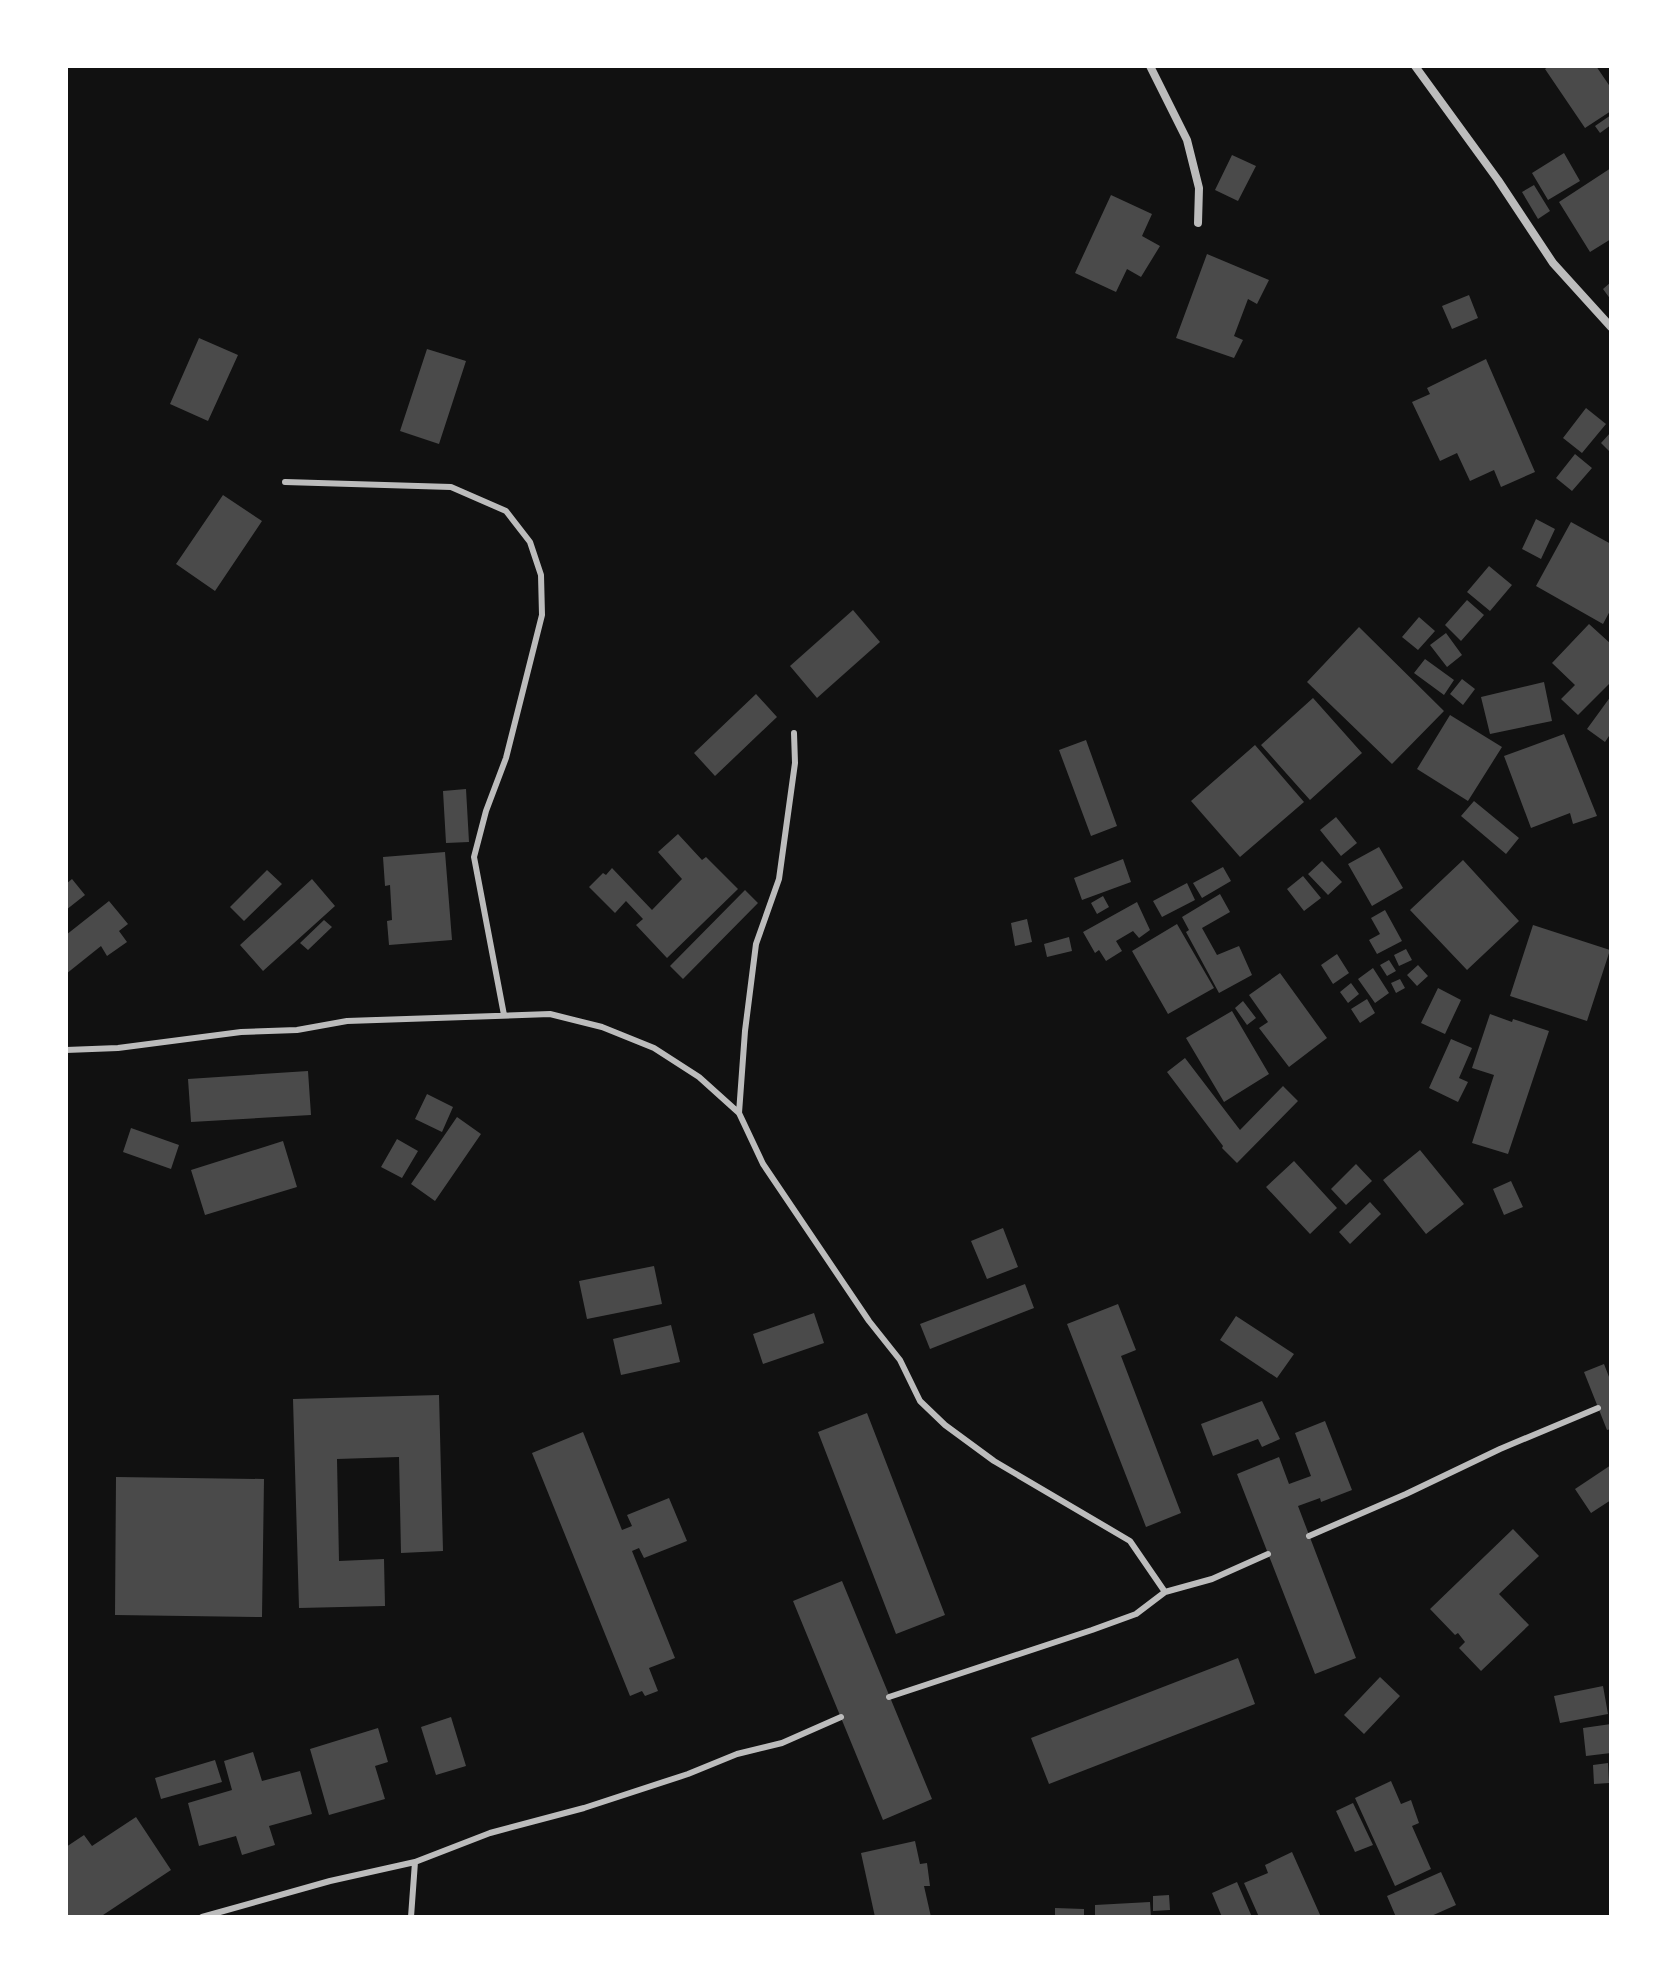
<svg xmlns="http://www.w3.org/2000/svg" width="1677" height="1983" font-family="'DejaVu Sans',sans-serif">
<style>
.building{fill:#4a4a4a}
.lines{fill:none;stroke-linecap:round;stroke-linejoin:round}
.service{stroke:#bcbcbc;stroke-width:6}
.minor{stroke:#bcbcbc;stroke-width:8}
</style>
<rect width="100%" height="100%" fill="#111"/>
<path class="building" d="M1549,66H1596L1611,88V111L1585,128L1545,69Z
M1611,115V125L1600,133L1595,126Z
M1564,153L1580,181L1548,200L1532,173Z
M1232,155L1256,166L1238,201L1215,190Z
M1611,168V239L1590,252L1559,202Z
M1534,185L1550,211L1538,219L1522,192Z
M1111,195L1152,214L1142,236L1160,246L1141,277L1127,269L1116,292L1075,273Z
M1207,254L1269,280L1257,304L1248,299L1234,336L1243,340L1234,358L1176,338Z
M1611,282V300L1603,289Z
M1469,295L1478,318L1452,329L1442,306Z
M199,338L238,355L208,421L170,404Z
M427,349L466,361L439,444L400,431Z
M1486,359L1535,472L1501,487L1494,470L1470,481L1457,453L1440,461L1412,402L1430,394L1427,388Z
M1586,408L1606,424L1582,453L1563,438Z
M1611,432V449L1609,451L1601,443Z
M1575,454L1592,468L1572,491L1556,478Z
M223,495L262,521L215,591L176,564Z
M1536,519L1555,529L1541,559L1522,549Z
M1571,522L1611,544V609L1603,624L1536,586Z
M1489,566L1512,585L1490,611L1467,592Z
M1467,600L1484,615L1461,641L1445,625Z
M853,610L880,642L817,698L790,666Z
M1419,617L1435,631L1418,650L1402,637Z
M1589,624L1611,644V682L1578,715L1561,699L1575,685L1552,663Z
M1359,627L1444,711L1392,764L1307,682Z
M1446,633L1462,655L1447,667L1430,645Z
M1425,659L1454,680L1444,695L1414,673Z
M1462,679L1475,689L1463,705L1450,694Z
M1544,682L1552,721L1490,734L1481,697Z
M756,694L777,717L715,776L694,753Z
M1611,696V733L1605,742L1587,729Z
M1313,698L1362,753L1310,800L1261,745Z
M1450,715L1502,747L1468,801L1417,769Z
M1564,734L1597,816L1573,824L1570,813L1531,828L1504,756Z
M1086,740L1117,826L1091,836L1059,750Z
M1255,745L1304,802L1240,857L1191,801Z
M466,789L469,842L446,843L443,791Z
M1474,801L1519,838L1506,854L1461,816Z
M1336,817L1357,843L1341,856L1320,830Z
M678,834L702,860L706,857L738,889L667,958L636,925L643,919L626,901L615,913L589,887L603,873L606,875L612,868L652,910L682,879L658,852Z
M1379,847L1403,888L1372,906L1348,864Z
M445,852L452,940L389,945L387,921L392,920L390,885L385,886L383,857Z
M1123,859L1131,882L1082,900L1074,878Z
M1463,860L1519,921L1467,970L1410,910Z
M1322,861L1342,882L1328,895L1308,874Z
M1223,867L1231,881L1202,898L1193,883Z
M267,870L282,884L244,921L230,907Z
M1303,876L1321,898L1304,911L1287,889Z
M72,879L85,895L66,910V884Z
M312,879L335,906L263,971L240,945Z
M1187,883L1195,900L1162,917L1153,901Z
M745,890L758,903L683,979L670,966Z
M1220,894L1230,912L1202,928L1217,955L1239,946L1252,975L1219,993L1186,932L1189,930L1182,917Z
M1103,896L1109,907L1097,914L1091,903Z
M109,901L128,924L119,931L127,942L107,956L101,946L66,974V935Z
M1137,902L1150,930L1139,938L1133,931L1116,941L1122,951L1106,961L1099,950L1095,953L1083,932Z
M1385,910L1402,941L1377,954L1369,940L1380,934L1371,918Z
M1027,919L1032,942L1015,946L1011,923Z
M324,920L332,927L308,950L300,943Z
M1177,924L1214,988L1168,1014L1132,951Z
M1533,925L1610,950L1587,1021L1510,996Z
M1069,937L1072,951L1047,957L1044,944Z
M1406,949L1412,960L1399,966L1394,955Z
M1337,954L1349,973L1333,984L1321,965Z
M1389,960L1396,971L1387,976L1380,965Z
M1418,965L1428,976L1417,986L1407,975Z
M1373,968L1389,993L1375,1003L1358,979Z
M1280,973L1327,1038L1289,1067L1259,1028L1268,1022L1249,995Z
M1400,979L1405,988L1396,993L1391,983Z
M1351,983L1359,994L1348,1003L1340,992Z
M1438,988L1461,1000L1445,1034L1421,1023Z
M1367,999L1375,1013L1360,1023L1351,1009Z
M1243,1001L1256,1018L1247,1025L1235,1008Z
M1232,1011L1269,1074L1224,1102L1186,1038Z
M1490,1014L1512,1022L1513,1019L1549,1031L1508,1154L1472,1143L1494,1075L1472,1068Z
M1451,1039L1472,1048L1459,1078L1468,1082L1458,1102L1429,1088Z
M1185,1058L1240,1130L1283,1086L1298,1101L1237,1163L1222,1148L1223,1146L1167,1072Z
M308,1071L311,1115L191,1122L188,1079Z
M427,1094L453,1107L442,1132L415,1119Z
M457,1117L481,1134L435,1201L411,1184Z
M131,1128L179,1145L171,1169L123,1152Z
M397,1139L418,1151L402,1178L381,1167Z
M283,1141L297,1187L205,1215L191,1170Z
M1420,1150L1464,1204L1426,1234L1383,1180Z
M1294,1161L1337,1208L1310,1234L1266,1187Z
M1356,1164L1372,1181L1346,1205L1331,1189Z
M1511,1181L1523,1207L1504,1215L1493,1189Z
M1370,1202L1381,1214L1350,1244L1339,1232Z
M1003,1228L1018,1267L987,1279L971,1241Z
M654,1266L662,1304L587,1319L579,1281Z
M1025,1284L1034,1308L930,1349L920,1324Z
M1118,1304L1136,1350L1121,1356L1181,1513L1146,1527L1067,1324Z
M814,1313L824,1343L763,1364L753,1334Z
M1236,1316L1294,1354L1277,1378L1220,1340Z
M671,1325L680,1362L621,1375L613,1339Z
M1604,1364L1611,1382V1429L1607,1430L1584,1372Z
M439,1395L443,1551L401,1553L399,1457L337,1459L339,1561L384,1559L385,1606L299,1608L293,1399Z
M1262,1401L1280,1439L1262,1447L1258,1439L1213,1456L1201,1424Z
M867,1413L945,1615L896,1634L818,1432Z
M1325,1421L1352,1490L1321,1502L1320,1498L1298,1506L1356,1658L1315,1674L1237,1474L1279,1457L1289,1484L1311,1476L1295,1433Z
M583,1432L622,1530L632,1526L627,1515L669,1498L687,1541L644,1558L639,1548L632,1551L675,1658L649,1668L658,1691L645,1696L642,1691L630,1696L532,1453Z
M1611,1465V1500L1591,1513L1575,1489Z
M116,1477L264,1479L262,1617L115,1615Z
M1513,1529L1539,1556L1499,1594L1529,1625L1481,1671L1459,1648L1465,1642L1458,1633L1455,1635L1430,1609Z
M842,1581L932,1799L883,1820L793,1601Z
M1238,1658L1255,1704L1049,1784L1031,1738Z
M1380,1677L1400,1696L1364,1734L1344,1715Z
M1603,1686L1608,1714L1560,1723L1554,1696Z
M451,1717L466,1766L436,1775L421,1727Z
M1611,1724V1753L1586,1756L1583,1728Z
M378,1728L388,1762L375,1766L385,1799L329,1815L310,1749Z
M253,1752L262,1781L300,1771L312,1814L269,1826L275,1845L242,1855L236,1836L199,1846L188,1803L232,1790L224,1761Z
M215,1760L222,1782L161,1799L155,1778Z
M1608,1763L1609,1783L1594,1784L1593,1765Z
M1391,1781L1401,1804L1411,1800L1419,1823L1412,1826L1431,1869L1395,1886L1355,1798Z
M1353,1803L1373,1845L1355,1852L1336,1811Z
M136,1817L171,1870L100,1917H66V1847L84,1835L92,1846Z
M915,1841L920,1864L927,1863L930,1886H924L931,1917H875L861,1853Z
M1292,1852L1321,1917H1259L1244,1883L1268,1873L1265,1865Z
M1441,1872L1456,1905L1429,1917H1396L1387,1896Z
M1237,1882L1252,1917H1222L1212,1893Z
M1169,1895L1170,1910L1153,1911V1896Z
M1150,1902L1151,1917H1095V1905Z
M1055,1908L1084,1909V1917H1055Z"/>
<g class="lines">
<path class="service" d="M285,482L451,487L506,511L530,542L541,575L542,615L506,758L486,811L474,857L504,1015
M66,1050L118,1048L241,1032L297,1030L347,1021L550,1014L602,1027L654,1048L699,1077L739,1113L763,1164L869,1321L900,1360L920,1401L945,1425L994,1461L1130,1541L1165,1592
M739,1113L745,1031L756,944L779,879L795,763L794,733
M1309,1536L1406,1494L1500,1449L1598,1408
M889,1697L1092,1630L1136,1614L1165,1592L1212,1579L1268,1554
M202,1917L330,1881L415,1862L490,1833L584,1808L688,1774L737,1754L782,1743L841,1717
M411,1917L415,1862"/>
<path class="minor" d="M1150,66L1187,140L1199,188L1198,223
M1415,66L1498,180L1553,263L1611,327"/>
</g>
<rect width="1677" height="1983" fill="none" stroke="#ffffff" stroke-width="136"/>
</svg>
